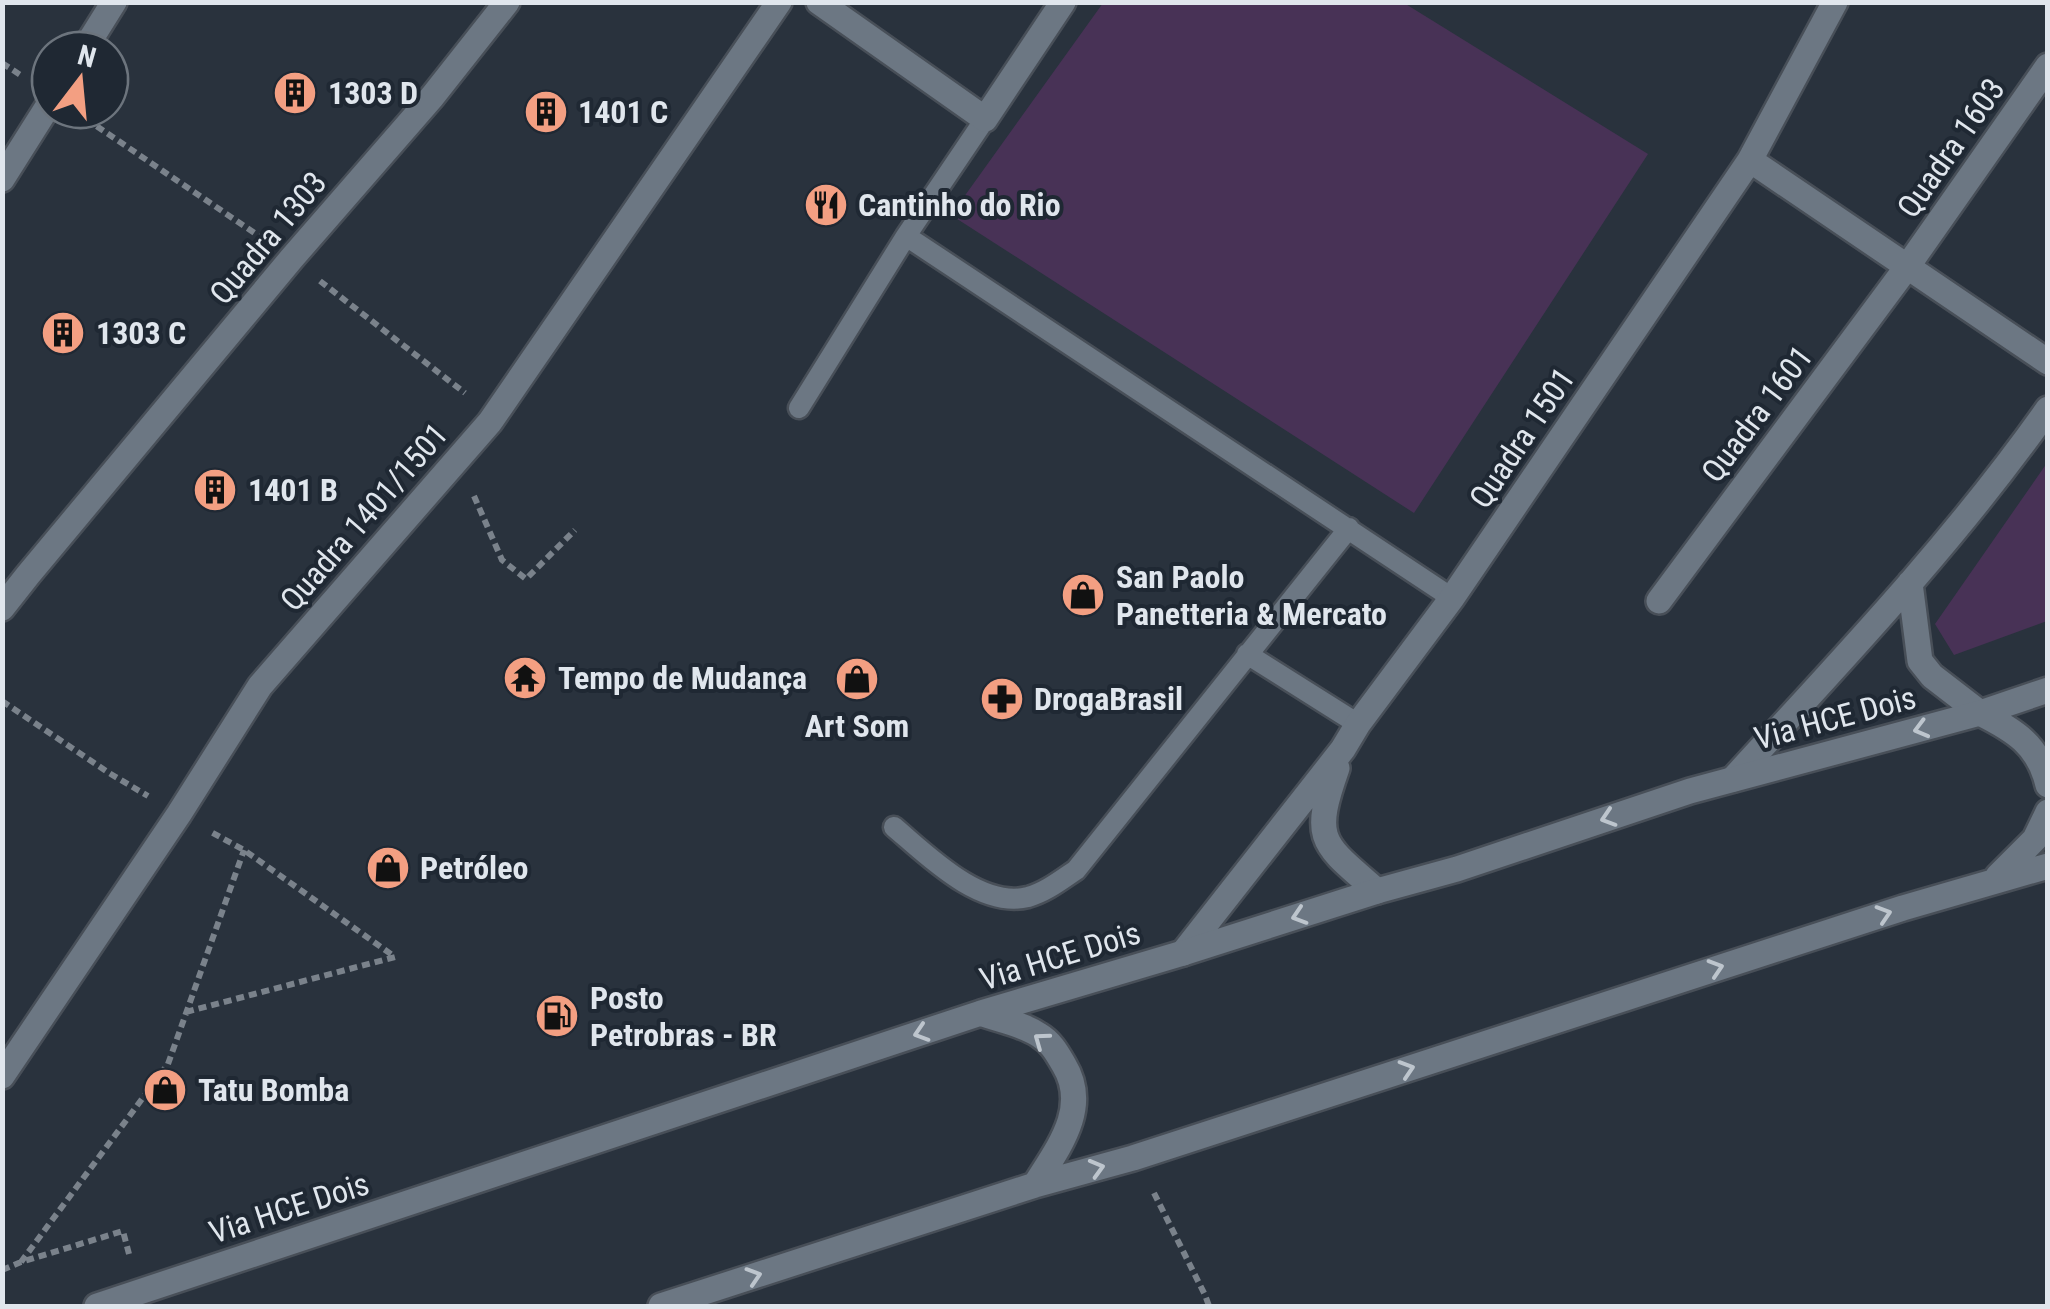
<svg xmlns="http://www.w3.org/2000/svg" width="2050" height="1309" font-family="'Roboto Condensed',sans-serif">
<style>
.green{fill:#483256}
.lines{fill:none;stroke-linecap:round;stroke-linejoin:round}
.service-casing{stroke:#484f58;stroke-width:25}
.minor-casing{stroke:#484f58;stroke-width:30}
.secondary-casing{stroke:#484f58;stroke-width:30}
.path{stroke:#7a828b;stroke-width:6;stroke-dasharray:8 5;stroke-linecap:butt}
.service{stroke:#6c7783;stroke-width:20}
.minor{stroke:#6c7783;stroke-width:25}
.secondary{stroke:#6c7783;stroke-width:25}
.oneway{stroke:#bdc5cd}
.labels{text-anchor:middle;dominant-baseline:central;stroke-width:8;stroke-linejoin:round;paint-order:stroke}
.poi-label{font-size:32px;font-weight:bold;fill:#e0e6ed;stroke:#1f2833;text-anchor:start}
.street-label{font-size:32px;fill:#e0e6ed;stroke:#1f2833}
</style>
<rect width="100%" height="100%" fill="#29323d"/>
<path class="green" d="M1103,3H1404L1648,154L1414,513L951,215Z
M2047,463V621L1954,655L1935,624Z"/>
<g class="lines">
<g class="service-casing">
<path id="service" d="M906,236L1452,598
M799,408L906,236L985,119
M1247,654L1358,724
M894,827C927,855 980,909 1028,897C1046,892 1061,880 1076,870L1349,528"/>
</g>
<g class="minor-casing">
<path id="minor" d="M819,2L985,119L1063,2
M84,50L114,2
M1750,160L2048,362
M2,179L50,103
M1910,583L1920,661L1932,676L1980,713
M1659,601L1907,267L2048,66
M2,608L28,575L292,258L432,97L507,2
M1337,768C1311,841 1322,843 1377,891
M1733,779C1842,660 1954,542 2048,409
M1183,953L1343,749L1358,724L1452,598L1750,160L1835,2
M2,1076L179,814L260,686L490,422L779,2"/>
</g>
<g class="secondary-casing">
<path id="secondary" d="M1980,713C2014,730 2039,745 2048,785
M1998,876L2035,839L2048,812
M981,1013C999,1020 1023,1024 1039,1035C1051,1042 1057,1053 1064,1065C1090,1108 1058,1148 1035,1185
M97,1306L981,1013L1183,953L1377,891L1457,869L1690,791L1980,713L2048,690
M661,1306L1035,1185L1133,1158L1903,908L2048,866"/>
</g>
<path class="path" d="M2,63L22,76
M86,119L262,238
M320,281L465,393
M474,496L502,560L526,579L575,530
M2,701L109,773L148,796
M186,1012L395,957L244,850L211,832
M1154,1193L1205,1295L1209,1306
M129,1254L123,1231L21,1262L168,1064L244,850
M2,1270L21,1262"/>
<use href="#service" class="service"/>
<use href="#minor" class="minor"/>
<use href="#secondary" class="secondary"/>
</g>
<defs><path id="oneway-chevron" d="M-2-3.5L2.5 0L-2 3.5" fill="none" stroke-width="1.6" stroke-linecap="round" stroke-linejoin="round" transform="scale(2.5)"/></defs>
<g class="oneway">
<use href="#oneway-chevron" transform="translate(1921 729) rotate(165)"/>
<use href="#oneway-chevron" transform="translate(1608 818) rotate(162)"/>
<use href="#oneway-chevron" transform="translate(1884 914) rotate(-18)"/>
<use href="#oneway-chevron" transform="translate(1299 916) rotate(162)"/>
<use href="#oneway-chevron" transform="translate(1716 968) rotate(-18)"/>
<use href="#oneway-chevron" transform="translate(921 1033) rotate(162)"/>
<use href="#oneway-chevron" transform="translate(1041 1040) rotate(-144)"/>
<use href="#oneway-chevron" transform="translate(1407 1069) rotate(-18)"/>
<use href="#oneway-chevron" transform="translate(1097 1168) rotate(-16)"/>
<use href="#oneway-chevron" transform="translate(754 1276) rotate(-18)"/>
</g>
<defs>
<g id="building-disc" transform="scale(2.25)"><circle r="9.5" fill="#f39f82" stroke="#1f2833"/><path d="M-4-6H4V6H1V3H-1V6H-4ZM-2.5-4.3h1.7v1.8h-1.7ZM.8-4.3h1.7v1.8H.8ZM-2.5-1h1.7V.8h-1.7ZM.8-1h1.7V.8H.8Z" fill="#111"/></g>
<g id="restaurant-disc" transform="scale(2.25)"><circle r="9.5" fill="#f39f82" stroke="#1f2833"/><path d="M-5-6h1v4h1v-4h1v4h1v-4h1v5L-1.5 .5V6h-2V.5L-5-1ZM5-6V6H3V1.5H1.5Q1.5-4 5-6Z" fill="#111"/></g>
<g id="shop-disc" transform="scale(2.25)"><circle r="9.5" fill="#f39f82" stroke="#1f2833"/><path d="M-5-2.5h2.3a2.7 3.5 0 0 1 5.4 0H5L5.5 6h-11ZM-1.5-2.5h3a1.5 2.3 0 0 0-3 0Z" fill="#111"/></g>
<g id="temple-disc" transform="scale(2.25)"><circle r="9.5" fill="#f39f82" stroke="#1f2833"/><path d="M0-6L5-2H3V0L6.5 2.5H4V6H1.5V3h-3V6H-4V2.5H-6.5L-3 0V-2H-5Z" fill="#111"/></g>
<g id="pharmacy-disc" transform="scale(2.25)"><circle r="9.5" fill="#f39f82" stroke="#1f2833"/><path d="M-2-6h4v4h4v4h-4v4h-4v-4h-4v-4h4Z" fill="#111"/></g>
<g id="fuel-disc" transform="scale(2.25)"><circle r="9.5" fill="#f39f82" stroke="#1f2833"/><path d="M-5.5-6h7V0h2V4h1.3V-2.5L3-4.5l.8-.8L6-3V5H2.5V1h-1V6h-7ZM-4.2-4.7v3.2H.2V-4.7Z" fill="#111"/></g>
</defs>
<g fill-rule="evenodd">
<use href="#building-disc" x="295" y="93"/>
<use href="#building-disc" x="546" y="112"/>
<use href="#restaurant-disc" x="826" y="205"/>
<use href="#building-disc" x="63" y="333"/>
<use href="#building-disc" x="215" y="490"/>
<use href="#shop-disc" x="1083" y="595"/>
<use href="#temple-disc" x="525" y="678"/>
<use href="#shop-disc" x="857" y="679"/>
<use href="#pharmacy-disc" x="1002" y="699"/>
<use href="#shop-disc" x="388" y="868"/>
<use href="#fuel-disc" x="557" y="1016"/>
<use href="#shop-disc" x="165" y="1090"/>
</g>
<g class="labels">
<g class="poi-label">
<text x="328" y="93">1303 D</text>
<text x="578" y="112">1401 C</text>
<text x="858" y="205">Cantinho do Rio</text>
<text x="96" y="333">1303 C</text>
<text x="248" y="490">1401 B</text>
<text x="1116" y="577">San Paolo<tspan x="1116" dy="37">Panetteria &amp; Mercato</tspan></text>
<text x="558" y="678">Tempo de Mudança</text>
<text x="1034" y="699">DrogaBrasil</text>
<text x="857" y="726" text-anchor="middle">Art Som</text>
<text x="420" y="868">Petróleo</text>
<text x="590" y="998">Posto<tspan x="590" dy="37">Petrobras - BR</tspan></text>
<text x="198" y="1090">Tatu Bomba</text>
</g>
<g class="street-label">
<text transform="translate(1951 148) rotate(-55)">Quadra 1603</text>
<text transform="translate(268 238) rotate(-50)">Quadra 1303</text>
<text transform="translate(1757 414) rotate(-53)">Quadra 1601</text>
<text transform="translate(1522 438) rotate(-56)">Quadra 1501</text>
<text transform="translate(364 517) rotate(-49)">Quadra 1401/1501</text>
<text transform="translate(1835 718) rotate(-15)">Via HCE Dois</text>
<text transform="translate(1060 956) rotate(-17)">Via HCE Dois</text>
<text transform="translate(289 1208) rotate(-18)">Via HCE Dois</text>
</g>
</g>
<rect width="2050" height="1309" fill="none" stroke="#e0e6ed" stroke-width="10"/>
<g transform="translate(80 80) rotate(16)"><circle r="48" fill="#1f2833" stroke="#6c747d" stroke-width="2.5"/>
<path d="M0-8L18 38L0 25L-18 38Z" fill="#f39f82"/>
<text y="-15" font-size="28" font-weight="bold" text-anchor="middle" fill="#e0e6ed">N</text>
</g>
</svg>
